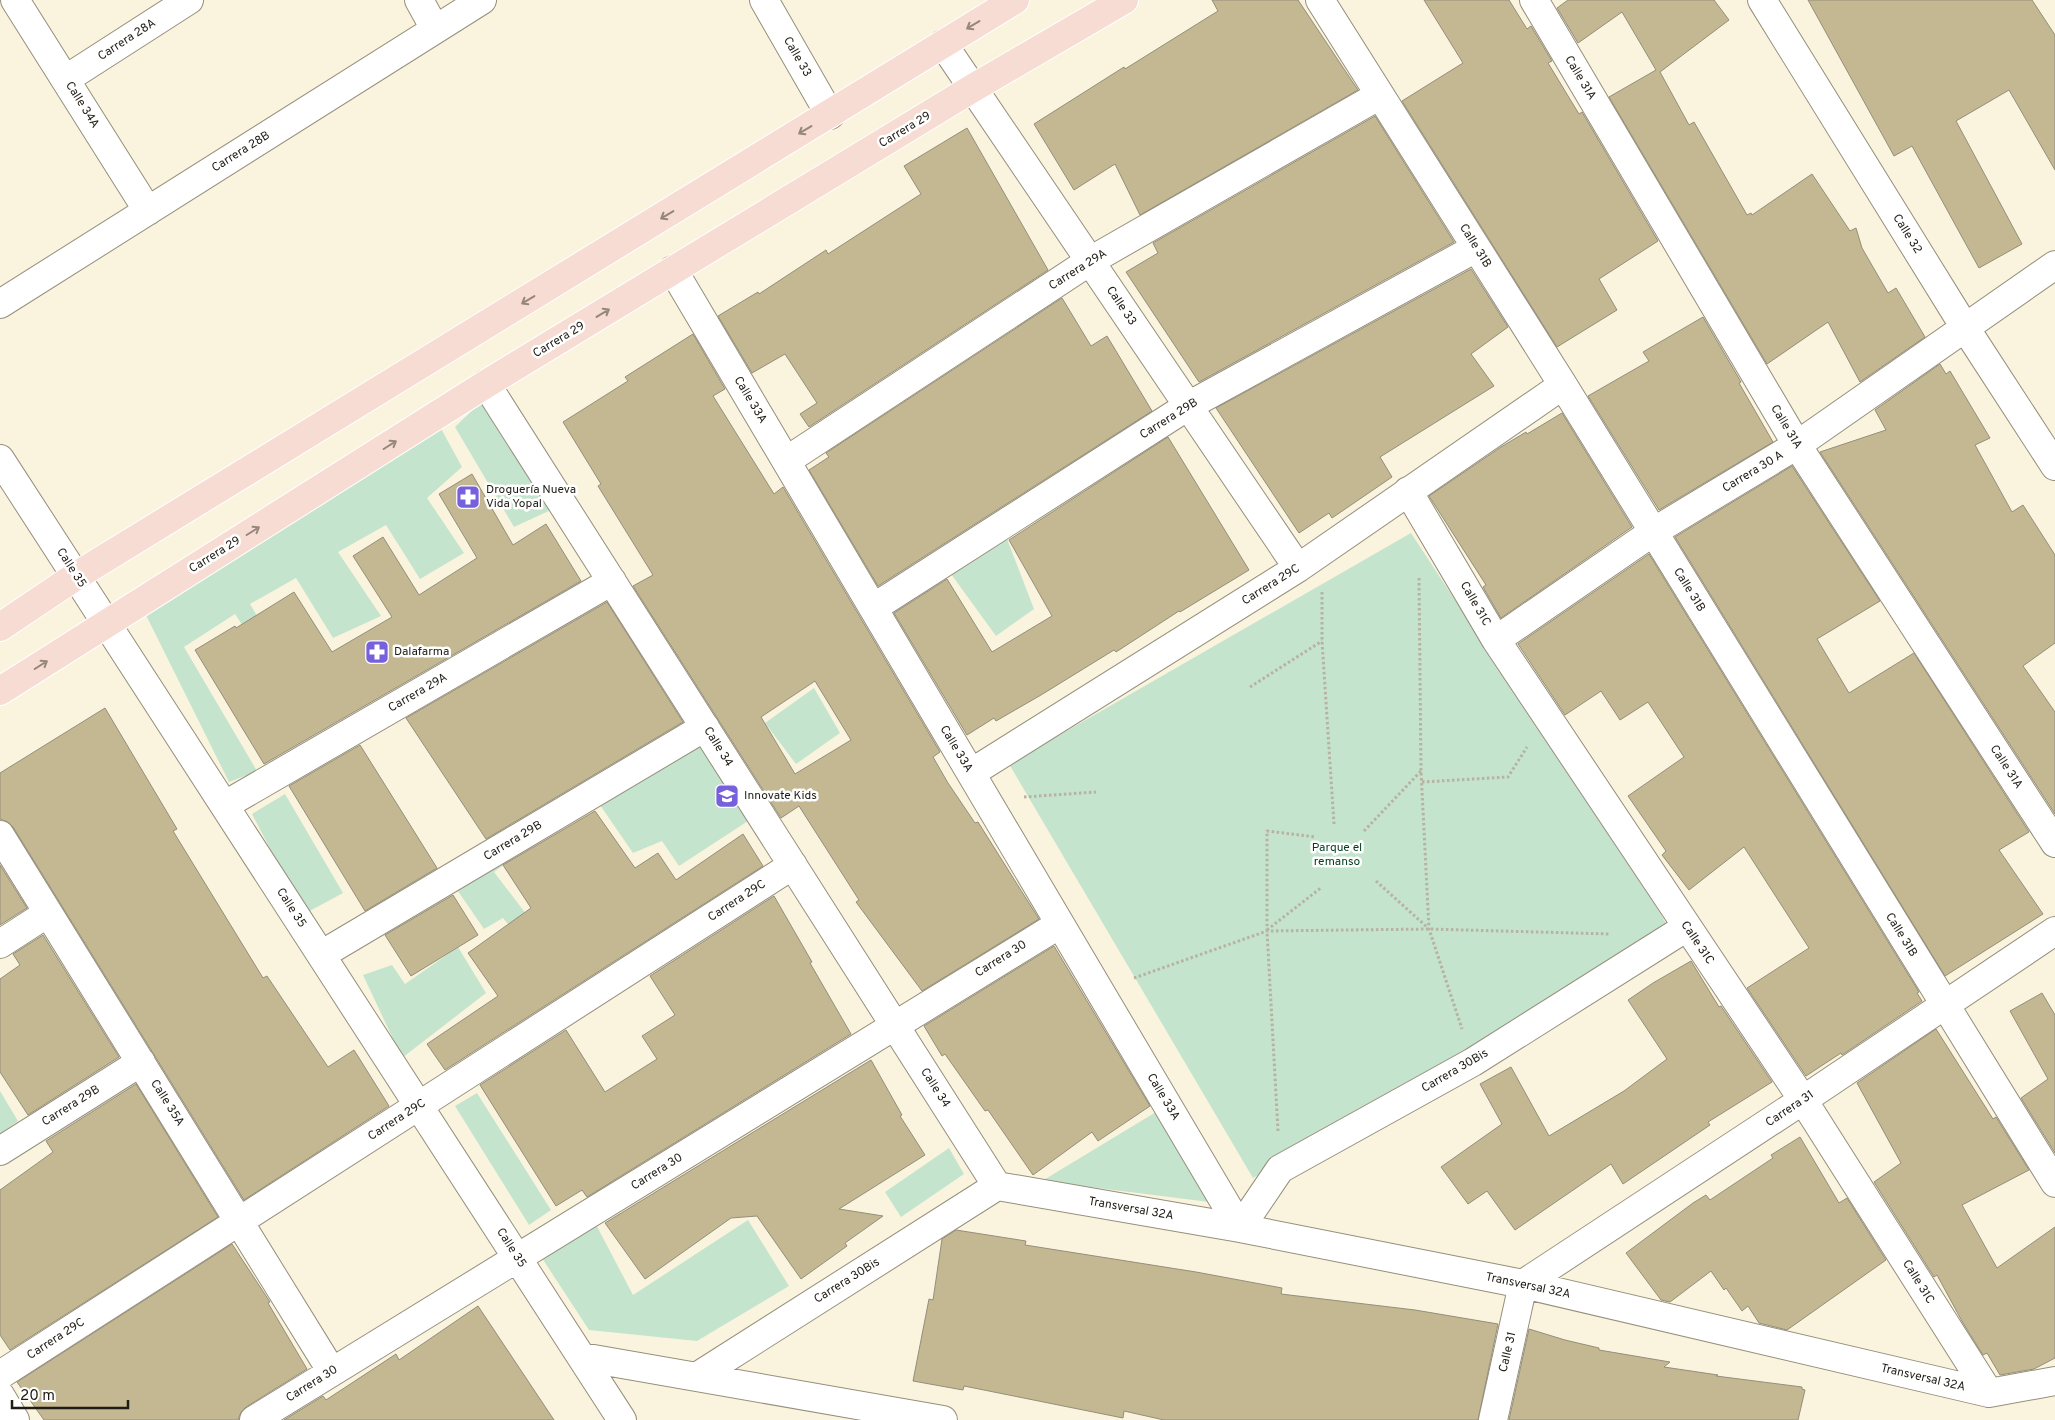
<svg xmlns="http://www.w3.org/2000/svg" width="2055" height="1420" font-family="Overpass,sans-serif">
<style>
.green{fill:#c5e4cd}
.building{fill:#c4b892;stroke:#948e7b;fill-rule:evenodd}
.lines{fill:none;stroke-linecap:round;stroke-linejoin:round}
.minor-casing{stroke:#958f7c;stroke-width:30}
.major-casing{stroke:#fff;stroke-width:30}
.path{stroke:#b7b2a1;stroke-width:3;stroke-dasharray:2.5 2.5;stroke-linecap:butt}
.minor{stroke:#fff;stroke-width:28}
.major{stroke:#f7dcd4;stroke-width:28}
.oneway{stroke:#96867e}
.labels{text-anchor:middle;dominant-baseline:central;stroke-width:5;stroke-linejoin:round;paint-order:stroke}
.street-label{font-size:12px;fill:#1f1c15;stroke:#fff}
.poi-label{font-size:12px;fill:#1f1c15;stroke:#fff;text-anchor:start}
.park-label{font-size:12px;fill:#003e1d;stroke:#fff}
</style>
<rect width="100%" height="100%" fill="#faf4de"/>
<path class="green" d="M486,397L553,509L514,527L455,427Z
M438,423L462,467L427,498L464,553L420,579L386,525L338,552L381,616L333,638L296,578L250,604L288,668L274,674L235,614L184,647L257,771L229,782L137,597Z
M1411,533L1660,913L1673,936L1253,1178L1009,764Z
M1007,539L1034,609L996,636L951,574Z
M814,688L840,733L796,764L765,723Z
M702,743L748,821L679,866L662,841L633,853L600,805Z
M285,794L343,893L304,914L252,814Z
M510,846L517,855L494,872L533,923L517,935L503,918L484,929L453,884Z
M458,947L486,993L402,1058L363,975L392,965L405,984Z
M0,1091L18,1121L0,1134Z
M477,1093L551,1210L529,1225L455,1106Z
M1161,1109L1217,1203L1042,1181Z
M949,1148L964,1174L901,1217L885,1192Z
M591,1215L633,1295L748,1220L789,1286L697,1341L589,1330L540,1255Z"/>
<path class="building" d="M1212,0H1298L1358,90L1140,215L1115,164L1074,190L1034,124L1124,67L1125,69L1218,11Z
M1424,0H1509L1527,29L1531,26L1552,61L1548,63L1579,114L1582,112L1658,241L1599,279L1617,310L1557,347L1402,101L1463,63Z
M1568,0H1714L1729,20L1660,72L1689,125L1694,122L1747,215L1751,213L1752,215L1812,174L1850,231L1856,228L1862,248L1888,293L1896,288L1925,337L1860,382L1828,322L1767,364L1609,97L1656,70L1622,12L1578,43L1557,8Z
M1808,0H2032L2055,35V170L2009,90L1956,121L2022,244L1979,268L1912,146L1894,156Z
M1375,116L1454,242L1199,382L1126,272L1158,253L1153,243Z
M967,128L1048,270L809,427L800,414L817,403L785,354L752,373L718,316L758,292L759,294L826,250L828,254L921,194L904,166Z
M1471,269L1508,327L1471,354L1494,386L1380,457L1392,477L1332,518L1329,513L1299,533L1216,408Z
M1062,298L1091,346L1107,336L1152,411L878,586L809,470L829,457L826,453Z
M1703,317L1741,382L1739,383L1773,442L1659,510L1588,396L1649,361L1643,352Z
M693,334L725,389L713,396L774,494L783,487L940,752L933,757L948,783L975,823L978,822L1039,919L922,991L856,902L859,900L799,806L781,818L633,586L653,575L598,486L601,484L563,422L628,381L625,377ZM815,681L851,740L795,774L761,717Z
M1940,364L1946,374L1950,371L1990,438L1975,445L2012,512L2023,505L2055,555V643L2023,666L2055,712V814L1820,452L1886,430L1875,410Z
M1562,413L1632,527L1501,618L1483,587L1486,585L1429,496L1501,447L1526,432L1527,434Z
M1168,437L1249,570L1180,612L1179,611L1116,652L1114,650L1041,695L996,721L994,718L967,735L894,613L947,579L992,652L1052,616L1009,540Z
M1792,466L1880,601L1817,639L1849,693L1914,653L2029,832L1999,850L2043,914L1945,976L1675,537Z
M472,474L513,545L546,524L581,581L264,764L195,650L235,626L236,628L294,592L332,652L392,617L353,556L383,537L419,595L477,558L439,494Z
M1649,554L1919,992L1917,993L1922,1001L1842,1055L1841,1053L1806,1076L1747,988L1809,948L1744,847L1689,890L1662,855L1666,851L1628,796L1684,757L1648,702L1620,720L1601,691L1565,715L1518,644Z
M607,602L683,722L486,839L406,718Z
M105,708L177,829L173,831L263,978L267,976L328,1067L354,1050L389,1106L244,1200L13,827L8,822L0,819V773Z
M360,745L437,868L365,911L289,786Z
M595,811L635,868L658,853L676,880L743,834L763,866L445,1070L427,1044L498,996L468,953L531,908L503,865Z
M0,865L27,908L0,925Z
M453,895L478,935L411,976L385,935Z
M774,896L812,962L810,963L851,1034L587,1197L582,1190L556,1206L480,1085L566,1030L605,1092L657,1059L642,1036L675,1015L650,976Z
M43,935L119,1057L28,1115L0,1072V979L20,965L13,954Z
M1054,946L1150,1106L1098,1141L1092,1132L1033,1175L988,1110L985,1111L945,1054L942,1056L924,1026Z
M1691,961L1719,1007L1721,1006L1772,1082L1708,1122L1710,1125L1623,1184L1611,1164L1515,1230L1487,1191L1468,1204L1441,1167L1502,1124L1480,1084L1511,1067L1549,1136L1624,1091L1667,1059L1628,1000L1653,983Z
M2042,993L2055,1015V1153L2021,1098L2048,1079L2010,1011Z
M1936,1029L1993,1119L1996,1117L2029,1170L1962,1205L1997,1268L2055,1227V1358L2034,1369L2000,1375L1987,1353L1983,1355L1963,1323L1937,1275L1934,1277L1874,1182L1901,1163L1857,1083Z
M871,1060L902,1115L900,1116L925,1155L839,1209L883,1216L845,1243L847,1246L801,1279L757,1216L731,1218L645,1279L605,1223Z
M136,1084L218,1217L10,1350L0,1335V1190L53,1152L46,1141Z
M1800,1137L1839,1203L1847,1198L1886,1260L1787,1330L1759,1323L1748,1306L1742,1311L1726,1288L1724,1290L1711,1271L1670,1302L1661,1300L1626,1253L1693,1203L1706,1195L1710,1200L1773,1158L1771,1155Z
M956,1230L1026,1241L1025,1245L1196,1272L1282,1288L1281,1294L1415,1310L1498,1324L1478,1420H1164L1124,1411L1123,1418L964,1386L963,1390L913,1381L929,1299L933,1300L942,1239Z
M232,1244L270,1302L268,1303L307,1369L246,1407L241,1412L238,1420H44L17,1382Z
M478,1306L554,1420H284L323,1396L326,1400L396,1354L399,1360Z
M1529,1329L1565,1340L1599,1348V1350L1670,1362L1664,1367L1718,1375L1716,1376L1802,1387V1389L1805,1390L1798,1420H1509Z"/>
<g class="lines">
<g class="minor-casing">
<path id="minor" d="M15,0L148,211
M419,0L435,29
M764,0L830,115
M1320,0L1563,385L2055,1183
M1534,0L1797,445L2055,843
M1762,0L1964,326L2055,466
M943,44L1298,568
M66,79L189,0
M673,270L1240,1228L1280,1169L1473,1062L1687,927
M0,304L482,0
M486,384L997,1186
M0,459L622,1420
M786,461L1090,261L1380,95
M1408,491L1496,640L1803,1100L1989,1393
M873,608L1188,406L1476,248
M1496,640L1653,532L1797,445L2055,265
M971,773L1298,568L1563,385
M225,805L612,581
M0,835L332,1372
M0,944L48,913
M321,955L705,727
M0,1151L141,1062
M997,1186L1240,1228L1523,1284L1989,1393L2055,1381
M582,1357L943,1420
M0,1375L793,865
M698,1376L997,1186
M0,1395L15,1420
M254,1420L1060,924
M1493,1420L1523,1284L1803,1100L2055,931"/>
</g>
<g class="major-casing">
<path id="major" d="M0,627L76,576L1015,0
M0,691L486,384L973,88L1124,0"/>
</g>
<path class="path" d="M1419,578L1421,771L1429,929L1462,1029
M1322,592V641L1334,824
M1250,687L1322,641
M1422,782L1508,777L1527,747
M1024,797L1096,792
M1364,831L1421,771
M1376,881L1428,928
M1267,930L1322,887
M1134,978L1267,931L1429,929L1610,934
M1278,1131L1267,931V831L1316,837"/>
<use href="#minor" class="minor"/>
<use href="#major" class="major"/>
</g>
<defs><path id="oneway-shaft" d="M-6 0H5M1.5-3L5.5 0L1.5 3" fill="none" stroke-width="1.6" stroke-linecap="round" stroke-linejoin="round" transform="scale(1.25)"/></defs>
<g class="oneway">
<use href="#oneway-shaft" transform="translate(973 25) rotate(149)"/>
<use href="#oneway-shaft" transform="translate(805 130) rotate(149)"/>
<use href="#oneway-shaft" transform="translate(667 215) rotate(149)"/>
<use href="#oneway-shaft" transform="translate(528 300) rotate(149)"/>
<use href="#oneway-shaft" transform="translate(603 313) rotate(-31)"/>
<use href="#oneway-shaft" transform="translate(390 445) rotate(-32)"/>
<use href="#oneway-shaft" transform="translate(253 531) rotate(-32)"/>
<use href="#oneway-shaft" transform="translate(41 665) rotate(-32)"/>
</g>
<defs>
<g id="pharmacy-square" transform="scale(1.25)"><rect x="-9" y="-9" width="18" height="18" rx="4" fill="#7660db" stroke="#fff"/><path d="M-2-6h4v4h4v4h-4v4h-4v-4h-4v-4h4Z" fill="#fff"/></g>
<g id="school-square" transform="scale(1.25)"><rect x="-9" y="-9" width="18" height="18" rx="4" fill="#7660db" stroke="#fff"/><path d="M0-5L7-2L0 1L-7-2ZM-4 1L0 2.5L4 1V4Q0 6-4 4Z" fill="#fff"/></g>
</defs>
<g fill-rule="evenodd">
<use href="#pharmacy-square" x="468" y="497"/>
<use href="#pharmacy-square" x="377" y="652"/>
<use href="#school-square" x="727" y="796"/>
</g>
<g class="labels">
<g class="street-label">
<text transform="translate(127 40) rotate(-33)">Carrera 28A</text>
<text transform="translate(797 57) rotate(60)">Calle 33</text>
<text transform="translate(1580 78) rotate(59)">Calle 31A</text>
<text transform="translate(82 105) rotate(58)">Calle 34A</text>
<text transform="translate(905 130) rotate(-31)">Carrera 29</text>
<text transform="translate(241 152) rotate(-32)">Carrera 28B</text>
<text transform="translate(1907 234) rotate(58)">Calle 32</text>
<text transform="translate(1475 246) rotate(58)">Calle 31B</text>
<text transform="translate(1078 270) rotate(-32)">Carrera 29A</text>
<text transform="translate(1121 306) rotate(56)">Calle 33</text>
<text transform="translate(559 340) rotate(-31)">Carrera 29</text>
<text transform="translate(750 400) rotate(59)">Calle 33A</text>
<text transform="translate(1169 419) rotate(-32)">Carrera 29B</text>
<text transform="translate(1786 427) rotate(59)">Calle 31A</text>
<text transform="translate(1753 472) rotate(-31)">Carrera 30 A</text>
<text transform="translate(215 555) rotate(-32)">Carrera 29</text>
<text transform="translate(71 568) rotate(57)">Calle 35</text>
<text transform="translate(1271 585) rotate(-32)">Carrera 29C</text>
<text transform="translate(1689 590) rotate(58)">Calle 31B</text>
<text transform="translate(1475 604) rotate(60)">Calle 31C</text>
<text transform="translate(418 693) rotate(-30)">Carrera 29A</text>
<text transform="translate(718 747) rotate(58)">Calle 34</text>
<text transform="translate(956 749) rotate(59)">Calle 33A</text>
<text transform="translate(2006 767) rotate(57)">Calle 31A</text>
<text transform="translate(513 841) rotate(-31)">Carrera 29B</text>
<text transform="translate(737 901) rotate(-33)">Carrera 29C</text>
<text transform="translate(291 908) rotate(57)">Calle 35</text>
<text transform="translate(1901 935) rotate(58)">Calle 31B</text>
<text transform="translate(1697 943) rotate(56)">Calle 31C</text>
<text transform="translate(1001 959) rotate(-32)">Carrera 30</text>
<text transform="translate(1455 1071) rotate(-30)">Carrera 30Bis</text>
<text transform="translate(935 1088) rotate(57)">Calle 34</text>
<text transform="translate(1163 1097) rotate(59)">Calle 33A</text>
<text transform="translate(167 1103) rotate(58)">Calle 35A</text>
<text transform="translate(71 1106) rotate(-32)">Carrera 29B</text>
<text transform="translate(1790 1109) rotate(-34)">Carrera 31</text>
<text transform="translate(397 1120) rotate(-33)">Carrera 29C</text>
<text transform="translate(657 1172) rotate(-32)">Carrera 30</text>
<text transform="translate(1131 1209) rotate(10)">Transversal 32A</text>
<text transform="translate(511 1248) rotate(57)">Calle 35</text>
<text transform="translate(847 1281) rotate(-32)">Carrera 30Bis</text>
<text transform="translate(1918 1282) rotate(58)">Calle 31C</text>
<text transform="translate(1528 1286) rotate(12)">Transversal 32A</text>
<text transform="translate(56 1339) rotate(-33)">Carrera 29C</text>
<text transform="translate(1508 1352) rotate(-77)">Calle 31</text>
<text transform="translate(1923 1378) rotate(13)">Transversal 32A</text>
<text transform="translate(312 1384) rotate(-32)">Carrera 30</text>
</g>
<g class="poi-label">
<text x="486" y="490">Droguería Nueva<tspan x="486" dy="14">Vida Yopal</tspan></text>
<text x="394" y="652">Dalafarma</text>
<text x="744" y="796">Innovate Kids</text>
</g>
<g class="park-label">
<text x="1337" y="848">Parque el<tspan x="1337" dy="14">remanso</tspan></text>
</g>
</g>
<path d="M12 1400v8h116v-8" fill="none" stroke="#1f1c15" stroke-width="2.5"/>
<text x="20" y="1400" font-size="15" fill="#1f1c15" stroke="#ffffff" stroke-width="4" paint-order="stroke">20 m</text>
</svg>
